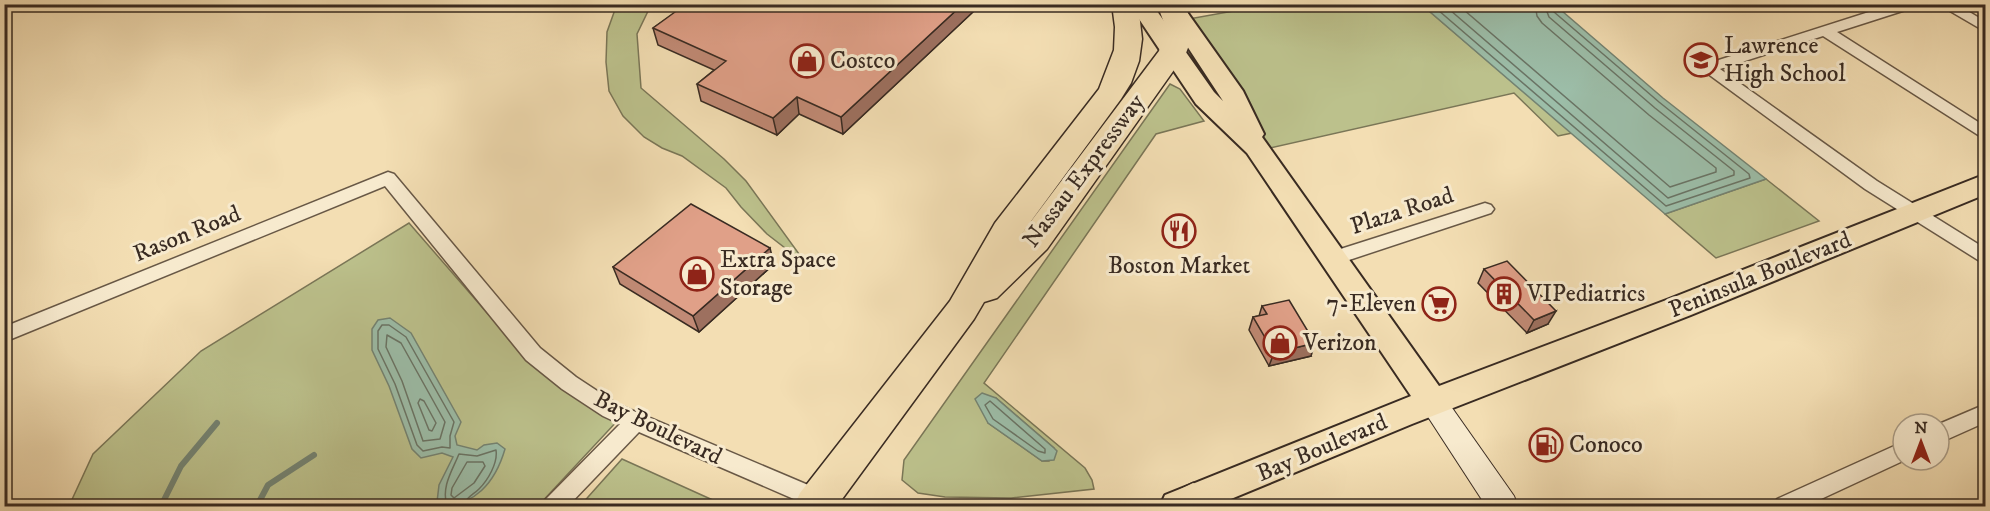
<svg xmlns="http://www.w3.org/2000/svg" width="1990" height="511" font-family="'IM FELL DW Pica',serif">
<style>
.green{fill:#bcc18c;stroke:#7a7657;stroke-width:1.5;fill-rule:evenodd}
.water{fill:#9cbda8;stroke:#748372;stroke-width:1.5}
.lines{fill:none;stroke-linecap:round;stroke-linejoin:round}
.shore{stroke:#6a7465;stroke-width:1.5}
.stream{stroke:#748372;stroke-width:6}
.street-casing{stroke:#685846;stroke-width:3}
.secondary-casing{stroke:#392b22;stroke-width:2}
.primary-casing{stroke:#392b22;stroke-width:4}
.highway-casing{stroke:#392b22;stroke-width:3}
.street{fill:#f7eace;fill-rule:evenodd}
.secondary{fill:#f7eace;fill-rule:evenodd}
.primary{fill:#f3deb3;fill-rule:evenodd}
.highway{fill:#f3deb3;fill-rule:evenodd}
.wall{fill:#c18a75;stroke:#392b22;stroke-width:1.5}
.shaded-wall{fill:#9d705f;stroke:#392b22;stroke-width:1.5}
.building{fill:#e0a088;stroke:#392b22;stroke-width:1.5}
.labels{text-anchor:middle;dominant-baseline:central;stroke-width:6;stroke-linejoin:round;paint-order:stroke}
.poi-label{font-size:24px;fill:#392b22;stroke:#f7eace;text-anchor:start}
.street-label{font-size:24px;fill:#392b22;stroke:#f7eace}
</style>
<rect width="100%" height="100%" fill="#f3deb3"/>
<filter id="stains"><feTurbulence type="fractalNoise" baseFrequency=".00333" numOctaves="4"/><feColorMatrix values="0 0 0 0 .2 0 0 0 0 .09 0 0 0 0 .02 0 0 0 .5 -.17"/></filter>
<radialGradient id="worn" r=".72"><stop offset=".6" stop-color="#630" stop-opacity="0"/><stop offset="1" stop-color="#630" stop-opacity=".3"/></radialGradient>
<path class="green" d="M617,4L651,5L637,34L641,88L724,159L746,181L807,265L767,234L741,207L726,188L682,156L662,148L644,137L623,116L609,91L606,62L607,32Z
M1267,5H1422L1572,133L1558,136L1514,93L1261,150L1183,20Z
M1170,84L1180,89L1204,121L1156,134L984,383L1085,468L1092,480L1094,489L1011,498L945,497L918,493L902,480L904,460ZM996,398L1054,448L1049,461H1042L988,423Z
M1766,179L1819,221L1716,258L1665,214Z
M409,223L488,314L560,386L620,418L538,506H69L93,454L201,351Z
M622,459L726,506H580Z"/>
<path class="water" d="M1422,5H1555L1663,98L1766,179L1665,214Z
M390,318L411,333L461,422L455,436L457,445L477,450L484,445L497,443L505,449C496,480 474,511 437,502L439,485L453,457L442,453L421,458L412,449L389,386L372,350V329L378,320Z
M982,393L996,398L1054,448L1057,451L1054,460L1042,461L988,423L975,399Z"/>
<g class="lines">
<path class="shore" d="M1431,4L1666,206L1750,178L1749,174L1659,102L1554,12L1552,4
M1443,4L1668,198L1734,175V171L1655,108L1549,17L1544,4
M1457,4L1670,187L1716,172V168L1649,115L1542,23L1537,16L1535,4
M382,325H389L406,337L454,422L450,436V448L442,447L423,451L417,445L395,384L378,349V331Z
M387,335L401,343L445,422L440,439L423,441L402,381L386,347Z
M420,399L424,401L436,423L432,431L429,430L418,403Z
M990,401L1045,449V453L1038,451L993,419L985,405Z
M467,462H483L485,466L474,483L454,498L451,495L452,488Z
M447,506C441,487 452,471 459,454L477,456L496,450C498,463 488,480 479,489C473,495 466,497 463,506"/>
<path class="stream" d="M161,506L181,466L217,423
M261,506L259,502L268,485L314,455"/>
<g class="street-casing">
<path id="street" d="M1894,4H1917L1915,7L1837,32L1986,127V140L1823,36L1720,69L1877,181L1986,249V265L1865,189L1700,68L1703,65Z
M1938,4H1956L1986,22V32Z
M388,172L394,174L540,348L576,377L617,404L827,493L830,500L827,506H810L639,432L568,506H543L546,499L620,424L603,416L562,389L526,360L385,186L4,342V327Z
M1485,203L1491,205L1494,209L1491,213L1334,265L1328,263L1325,258L1328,253Z
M1986,404V422L1939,443V424Z
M1903,442V460H1905L1806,506H1774L1777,499Z"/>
</g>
<g class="secondary-casing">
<path id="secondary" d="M1433,391L1443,395L1514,496L1518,506H1486L1419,403L1423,395Z"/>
</g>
<g class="primary-casing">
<path id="primary" d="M1129,4H1152L1214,92L1223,101L1168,17L1171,12L1179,10L1187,12L1243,91L1264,134L1262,137L1439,386L1669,299L1986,174V194L1691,315L1412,424L1214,506H1160L1165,495L1411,396L1247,153L1196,104Z"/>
</g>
<g class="highway-casing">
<path id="highway" d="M1112,4H1138L1142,39L1139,61L1131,83L1121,99L1020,236L1159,51L1166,28L1157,4H1183C1194,22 1194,35 1186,53L1047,249L997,298L984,302L974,319L837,506H794L800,493L950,301L995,223L1099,89L1114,50L1115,27Z
M1193,483L1207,488L1213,501L1210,506H1167L1173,493Z"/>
</g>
<use href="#street" class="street"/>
<use href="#secondary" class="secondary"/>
<use href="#primary" class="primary"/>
<use href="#highway" class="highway"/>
</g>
<path class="wall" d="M674,4H976V5L974,6V11L843,134L799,114L777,135L701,101L697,84L714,70L658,45L653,28L676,12Z
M774,264L699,332L620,284L613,267Z
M1484,269L1548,324L1527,333L1478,283Z
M1262,306L1311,356L1269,366L1249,330L1253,317L1259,316Z"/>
<path class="shaded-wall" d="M963,4H976L974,6V11L843,134L841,117Z
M797,97L799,114L777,135L773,118Z
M770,248L774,264L699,332L693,316Z
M1556,311L1548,324L1527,333L1534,320Z
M1315,343L1311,356L1269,366L1274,353Z"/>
<path class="building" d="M686,4H963L841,117L797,97L773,118L697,84L726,61L653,28Z
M691,204L770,248L693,316L613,267Z
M1507,261L1556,311L1534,320L1484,269Z
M1289,300L1315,343L1274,353L1253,317L1267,314L1262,306Z"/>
<defs>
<g id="school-ring" transform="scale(1.725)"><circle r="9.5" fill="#f7eace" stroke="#8f2418" stroke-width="1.5"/><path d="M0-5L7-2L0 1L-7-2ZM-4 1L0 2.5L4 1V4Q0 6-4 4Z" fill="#8f2418"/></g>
<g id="shop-ring" transform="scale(1.725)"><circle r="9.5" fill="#f7eace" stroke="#8f2418" stroke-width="1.5"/><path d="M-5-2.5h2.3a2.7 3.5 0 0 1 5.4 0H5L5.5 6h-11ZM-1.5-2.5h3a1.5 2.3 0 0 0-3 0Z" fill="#8f2418"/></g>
<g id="restaurant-ring" transform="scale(1.725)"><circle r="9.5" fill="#f7eace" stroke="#8f2418" stroke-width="1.5"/><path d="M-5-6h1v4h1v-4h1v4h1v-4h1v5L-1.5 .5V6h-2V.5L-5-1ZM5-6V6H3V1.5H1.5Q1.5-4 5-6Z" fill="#8f2418"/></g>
<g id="building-ring" transform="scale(1.725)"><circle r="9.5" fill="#f7eace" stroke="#8f2418" stroke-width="1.5"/><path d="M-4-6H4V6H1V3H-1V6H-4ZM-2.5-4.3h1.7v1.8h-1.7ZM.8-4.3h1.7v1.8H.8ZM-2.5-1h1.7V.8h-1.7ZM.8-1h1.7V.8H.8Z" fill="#8f2418"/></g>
<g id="supermarket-ring" transform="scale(1.725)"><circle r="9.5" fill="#f7eace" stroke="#8f2418" stroke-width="1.5"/><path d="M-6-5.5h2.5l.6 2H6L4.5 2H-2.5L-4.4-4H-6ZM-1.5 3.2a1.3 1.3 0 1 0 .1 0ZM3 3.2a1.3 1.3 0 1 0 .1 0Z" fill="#8f2418"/></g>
<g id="fuel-ring" transform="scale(1.725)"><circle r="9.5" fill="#f7eace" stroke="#8f2418" stroke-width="1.5"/><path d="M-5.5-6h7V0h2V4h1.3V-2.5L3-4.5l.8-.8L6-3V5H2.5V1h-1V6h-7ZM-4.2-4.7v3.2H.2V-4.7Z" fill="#8f2418"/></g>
</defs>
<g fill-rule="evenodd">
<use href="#school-ring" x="1701" y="60"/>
<use href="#shop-ring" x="807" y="61"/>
<use href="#restaurant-ring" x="1179" y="231"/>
<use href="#shop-ring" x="697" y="274"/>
<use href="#building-ring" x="1504" y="294"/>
<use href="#supermarket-ring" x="1439" y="304"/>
<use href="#shop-ring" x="1280" y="343"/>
<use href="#fuel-ring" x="1546" y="445"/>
</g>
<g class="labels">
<g class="poi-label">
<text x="1724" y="46">Lawrence<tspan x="1724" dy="28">High School</tspan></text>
<text x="830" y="61">Costco</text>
<text x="720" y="260">Extra Space<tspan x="720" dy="28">Storage</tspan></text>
<text x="1179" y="266" text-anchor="middle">Boston Market</text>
<text x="1527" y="294">VIPediatrics</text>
<text x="1416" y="304" text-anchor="end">7-Eleven</text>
<text x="1303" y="343">Verizon</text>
<text x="1569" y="445">Conoco</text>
</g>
<g class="street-label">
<text transform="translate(1084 171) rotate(-53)">Nassau Expressway</text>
<text transform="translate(1402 211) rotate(-18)">Plaza Road</text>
<text transform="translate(187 234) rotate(-22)">Rason Road</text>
<text transform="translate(1760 275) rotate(-22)">Peninsula Boulevard</text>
<text transform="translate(658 428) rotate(26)">Bay Boulevard</text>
<text transform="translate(1322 448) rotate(-23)">Bay Boulevard</text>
</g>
</g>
<rect width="1990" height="511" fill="none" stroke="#f3deb3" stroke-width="24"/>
<rect x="6" y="6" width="1978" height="499" fill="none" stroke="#392b22" stroke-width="3"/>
<rect x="12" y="12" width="1966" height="487" fill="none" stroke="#392b22" stroke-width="1.5"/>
<g transform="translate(1921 442)"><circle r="28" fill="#f7eace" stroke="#ab9e89" stroke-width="1.5"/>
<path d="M0-4.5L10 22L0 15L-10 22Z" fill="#8f2418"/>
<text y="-9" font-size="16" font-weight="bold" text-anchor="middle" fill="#392b22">N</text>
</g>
<rect width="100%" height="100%" filter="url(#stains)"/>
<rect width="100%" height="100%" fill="url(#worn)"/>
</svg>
